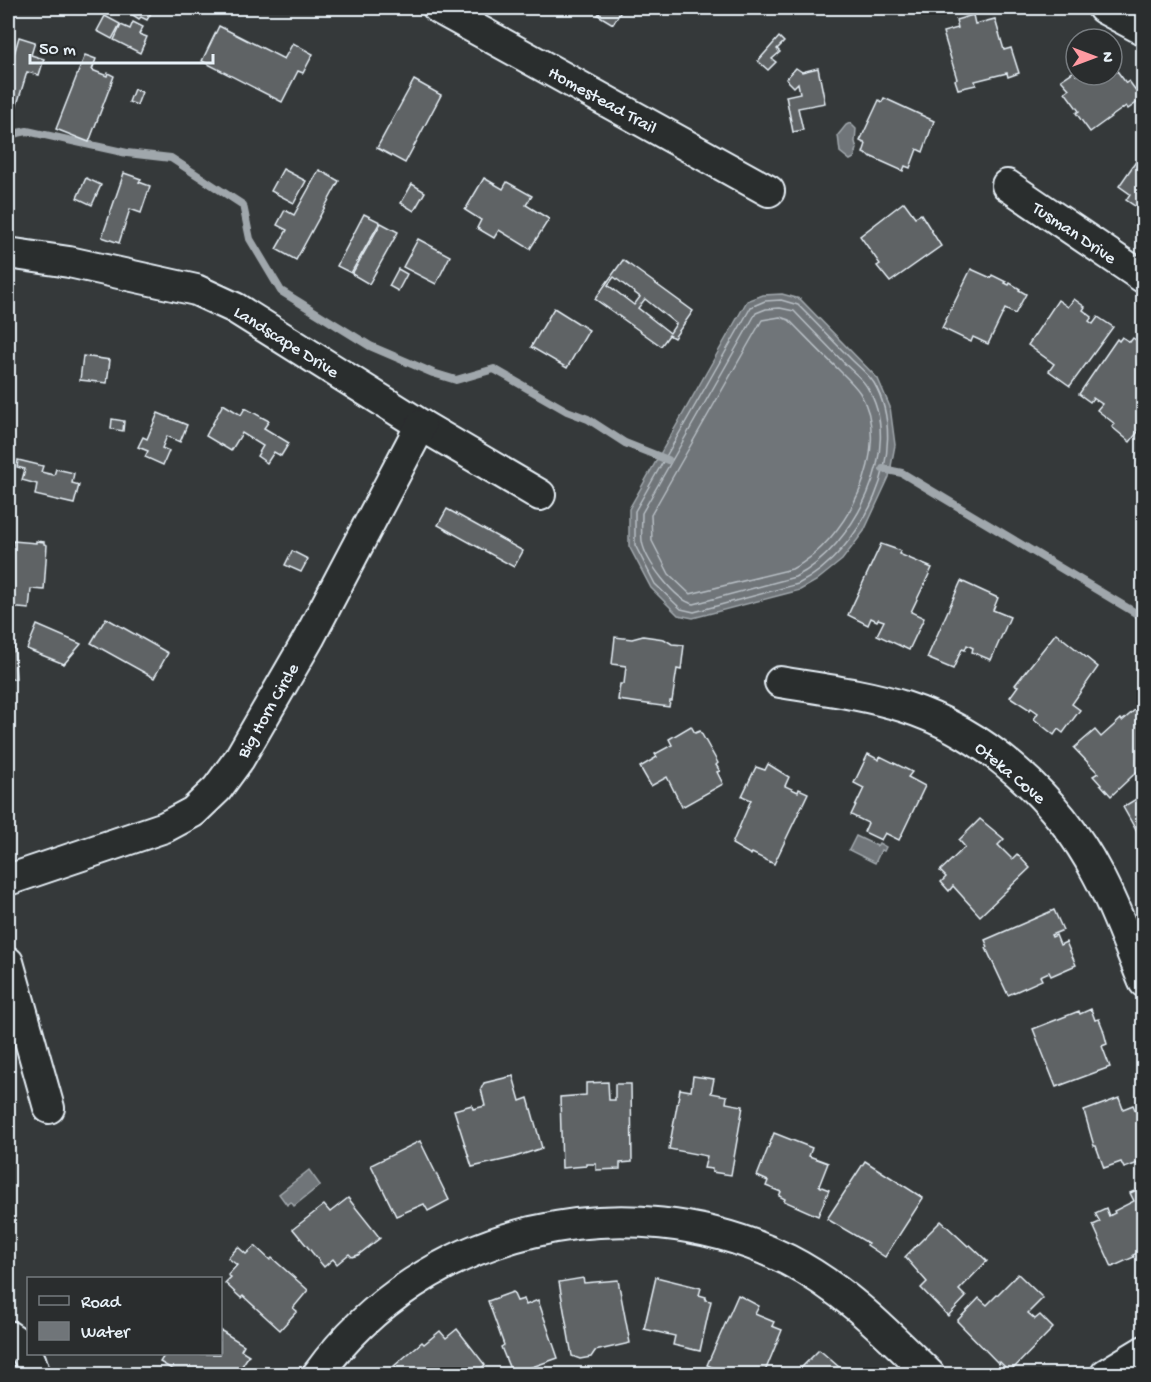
<svg xmlns="http://www.w3.org/2000/svg" width="1151" height="1382" font-family="'Gochi Hand',sans-serif">
<rect width="100%" height="100%" fill="#35393a"/>
<filter id="ink" filterUnits="userSpaceOnUse"><feTurbulence type="fractalNoise" baseFrequency=".0167" numOctaves="2"/><feDisplacementMap in="SourceGraphic" scale="12" xChannelSelector="R" yChannelSelector="G"/><feConvolveMatrix kernelMatrix="1 2 1 2 8 2 1 2 1" color-interpolation-filters="sRGB"/></filter>
<g filter="url(#ink)">
<g fill="#707579" stroke="#a0a7ac" stroke-width="1.5">
<polygon points="850,123 856,129 855,142 857,149 854,158 850,160 840,152 838,135 846,125"/>
<polygon points="782,294 800,299 878,379 890,407 895,445 889,477 864,531 842,560 816,581 800,590 693,618 678,615 651,588 629,546 629,509 747,301 763,295"/>
<polygon points="856,836 877,846 879,843 886,847 884,851 881,850 875,863 849,850"/>
<polygon points="309,1170 320,1185 294,1206 291,1202 287,1205 279,1194"/>
</g>
<g fill="none" stroke-linecap="round" stroke-linejoin="round">
<g stroke="#b8bfc5" stroke-width="1.5">
<path d="M781,300L798,305C816,323 834,342 852,360C859,367 869,375 874,383C913,450 862,552 798,584L694,612L681,609L655,584L635,545V511L751,307L765,301Z"/>
<path d="M780,308L794,311C811,329 828,346 845,364C852,371 862,378 867,387C906,448 853,548 795,577L694,604C675,601 645,560 642,541C641,532 642,522 642,513L756,313L766,309Z"/>
<path d="M780,317L789,320C805,336 821,353 838,369C845,376 854,384 860,393C894,449 846,542 792,569L690,594L669,574L652,541L651,515L762,320Z"/>
</g>
<g stroke="#a0a7ac" stroke-width="8">
<polyline points="8,135 27,131 127,153 171,158 243,205 250,239 281,291 370,346 433,373 456,380 494,369 567,411 588,419 625,443 668,460"/>
<polyline points="883,469 902,473 1144,618"/>
</g>
</g>
<g fill="#5f6365" stroke="#e8f1f8" stroke-width="1.5" fill-rule="evenodd">
<polygon points="122,8 154,8 147,20 141,17 139,19"/>
<polygon points="603,8 623,8 613,24 598,15"/>
<polygon points="973,15 975,24 995,19 1004,50 1011,48 1019,73 1008,77 1007,73 975,81 976,85 958,89 955,80 957,79 943,32 958,28 956,20"/>
<polygon points="105,16 120,24 112,39 97,31"/>
<polygon points="133,22 143,27 139,34 147,37 140,53 114,40 121,25 130,29"/>
<polygon points="219,26 284,59 293,43 313,54 303,73 298,71 282,102 202,61"/>
<polygon points="19,37 35,42 31,55 44,59 39,75 27,72 16,108 8,105 8,75"/>
<polygon points="779,37 784,42 777,49 780,52 772,59 776,62 768,70 758,61"/>
<polygon points="85,55 96,59 92,70 107,76 108,73 114,76 89,142 56,129"/>
<polygon points="1112,64 1126,83 1129,81 1142,99 1128,109 1126,106 1090,132 1076,113 1079,111 1065,92 1069,89 1061,80 1076,70 1076,75 1112,75"/>
<polygon points="796,68 802,72 818,68 825,103 798,108 803,130 793,132 786,96 800,93 798,83 794,87 786,79"/>
<polygon points="414,80 441,95 405,163 377,148"/>
<polygon points="134,89 142,92 137,105 129,102"/>
<polygon points="884,98 934,121 923,152 917,149 910,168 905,166 903,171 863,153 866,144 860,141 879,100 882,102"/>
<polygon points="1144,150 1144,212 1126,200 1130,194 1119,186"/>
<polygon points="283,169 306,181 294,203 271,191"/>
<polygon points="319,170 339,181 296,260 276,249 287,230 277,225 285,210 294,215"/>
<polygon points="124,173 141,179 139,182 150,186 141,213 130,209 119,243 102,237"/>
<polygon points="86,178 101,185 92,205 77,198"/>
<polygon points="484,178 503,189 507,182 532,196 526,205 549,219 530,249 499,230 494,238 477,228 481,220 465,210"/>
<polygon points="412,184 425,192 414,211 401,203"/>
<polygon points="904,202 915,217 921,214 941,246 890,282 877,266 880,264 860,236"/>
<polygon points="364,214 380,222 351,273 337,266"/>
<polygon points="381,223 398,232 369,284 352,274"/>
<polygon points="418,239 450,256 436,284 403,267"/>
<path d="M623,260L693,311L674,338L669,335L661,346L595,299ZM614,277L640,297L634,305L608,285ZM645,299L676,324L670,333L638,308Z"/>
<polygon points="398,269 407,274 398,291 389,286"/>
<polygon points="971,269 991,278 992,275 1006,282 1005,283 1009,285 1010,283 1020,289 1019,290 1026,294 1015,314 1005,309 988,344 973,337 971,342 942,328"/>
<polygon points="1074,299 1085,307 1083,310 1092,317 1089,321 1093,324 1098,317 1113,327 1070,386 1049,371 1054,364 1028,345 1058,300 1068,307"/>
<polygon points="554,308 589,330 567,368 531,347"/>
<polygon points="1122,337 1130,342 1133,338 1143,345 1141,348 1144,350 1144,419 1142,421 1144,424 1130,442 1112,427 1115,424 1097,410 1102,404 1093,398 1090,402 1079,394 1117,339 1119,341"/>
<polygon points="83,356 110,360 107,383 80,380"/>
<polygon points="223,404 241,415 245,408 269,421 264,428 289,443 281,456 274,452 267,463 257,456 263,446 242,433 231,451 206,436"/>
<polygon points="158,413 187,425 180,442 167,436 162,448 169,451 163,465 145,457 148,451 138,447 143,437 147,439"/>
<polygon points="112,419 124,421 123,431 111,429"/>
<polygon points="18,460 43,466 41,472 54,475 56,469 74,473 72,483 79,485 74,504 35,495 37,484 22,480 25,469 17,467"/>
<polygon points="447,509 523,551 514,567 438,525"/>
<polygon points="13,541 36,543 36,541 44,542 44,544 47,545 44,590 31,589 29,609 8,607"/>
<polygon points="881,544 901,551 899,554 932,568 911,612 924,618 909,650 877,635 884,621 878,619 877,621 871,618 868,625 848,615"/>
<polygon points="292,551 308,559 301,572 285,565"/>
<polygon points="961,581 998,598 993,610 1010,617 991,660 972,652 973,648 967,645 965,650 962,649 953,669 927,658"/>
<polygon points="106,618 168,653 154,678 91,643"/>
<polygon points="37,625 81,644 64,664 27,649"/>
<polygon points="1056,633 1098,667 1072,704 1080,710 1063,733 1058,729 1054,735 1034,719 1038,713 1031,708 1030,710 1010,697 1018,686 1015,685"/>
<polygon points="643,636 664,639 672,644 684,645 681,670 677,669 672,701 670,701 669,707 618,700 620,684 624,684 626,666 612,664 615,637 632,639"/>
<polygon points="8,645 14,645 16,679 8,679"/>
<polygon points="1136,709 1144,717 1144,765 1111,796 1093,776 1098,773 1074,748 1095,730 1101,737 1121,719 1122,721"/>
<polygon points="691,726 695,733 700,731 718,763 716,765 720,771 717,772 723,784 682,807 667,777 651,786 640,767 657,757 655,754 672,745 669,739"/>
<polygon points="868,754 879,760 880,756 912,772 908,777 925,786 899,840 885,833 881,840 864,832 868,823 851,815 864,788 854,783"/>
<polygon points="768,764 789,777 785,786 798,792 799,789 808,793 774,864 752,853 751,855 732,844 751,800 742,796 756,767 765,770"/>
<polygon points="1144,794 1144,837 1141,839 1123,807"/>
<polygon points="980,819 1004,839 998,845 1012,859 1017,854 1030,868 980,916 953,886 949,891 941,882 946,877 940,871 965,847 959,840"/>
<polygon points="1054,910 1063,930 1051,935 1052,937 1056,935 1060,945 1066,942 1076,965 1051,976 1049,972 1040,976 1042,980 1008,995 986,948 988,947 985,940"/>
<polygon points="1091,1009 1095,1020 1099,1019 1103,1029 1107,1044 1102,1046 1110,1067 1056,1087 1033,1029 1079,1011 1080,1014"/>
<polygon points="513,1076 520,1101 528,1098 542,1148 512,1158 472,1167 454,1110 472,1105 473,1109 485,1106 481,1089 484,1083"/>
<polygon points="693,1076 714,1079 711,1093 727,1096 726,1103 743,1106 731,1175 712,1172 712,1169 704,1168 707,1156 669,1149 680,1089 691,1091"/>
<polygon points="608,1082 609,1100 615,1100 615,1084 631,1084 632,1162 620,1163 620,1169 596,1170 596,1164 586,1164 586,1166 562,1168 560,1097 586,1095 586,1083"/>
<polygon points="1119,1098 1123,1109 1133,1105 1143,1127 1144,1161 1124,1168 1121,1162 1104,1168 1096,1146 1094,1146 1084,1111"/>
<polygon points="774,1133 812,1148 809,1156 828,1163 819,1186 829,1190 818,1216 784,1201 785,1199 779,1196 781,1192 766,1186 768,1181 757,1176"/>
<polygon points="420,1141 449,1200 428,1211 424,1204 396,1216 371,1165"/>
<polygon points="865,1161 923,1198 885,1257 867,1245 868,1243 827,1219"/>
<polygon points="1144,1187 1144,1250 1133,1255 1134,1257 1112,1267 1093,1225 1100,1222 1095,1213 1106,1208 1109,1216 1115,1213 1114,1211 1134,1201 1130,1193"/>
<polygon points="348,1198 380,1238 358,1255 352,1257 349,1254 337,1264 333,1259 324,1267 293,1229 324,1205 330,1212"/>
<polygon points="941,1221 968,1246 970,1245 987,1261 959,1290 966,1297 948,1316 921,1288 927,1282 905,1257"/>
<polygon points="255,1246 270,1260 272,1258 308,1290 293,1308 297,1311 280,1330 243,1296 241,1298 225,1283 231,1277 228,1275 237,1265 228,1258 238,1247 246,1254"/>
<polygon points="1018,1274 1043,1298 1028,1313 1035,1319 1040,1315 1053,1328 1010,1372 1000,1362 999,1364 957,1321 979,1298 987,1305"/>
<polygon points="656,1277 701,1288 699,1295 706,1297 705,1300 711,1301 700,1351 673,1345 675,1336 644,1329"/>
<polygon points="583,1278 584,1283 618,1280 630,1343 595,1351 591,1357 580,1359 572,1356 559,1282"/>
<polygon points="513,1292 517,1301 524,1299 526,1305 538,1300 558,1358 512,1374 501,1347 504,1345 488,1301"/>
<polygon points="738,1295 759,1306 755,1314 774,1322 772,1326 782,1330 764,1374 744,1374 730,1368 728,1374 707,1365"/>
<polygon points="457,1329 485,1365 473,1374 401,1374 394,1366 422,1342 424,1344 440,1331 446,1338"/>
<polygon points="220,1330 244,1345 241,1350 249,1355 237,1374 180,1374 160,1362 165,1354 220,1354"/>
<polygon points="819,1350 823,1353 847,1374 795,1374"/>
</g>
<g fill="none" stroke-linecap="round" stroke-linejoin="round">
<g stroke="#e8f1f8" stroke-width="34">
<g id="minor">
<polyline points="438,8 769,191"/>
<polyline points="1103,8 1144,30"/>
<polyline points="1007,185 1144,278"/>
<polyline points="8,253 69,262 196,290 235,308 421,425 540,495"/>
<path d="M780,682C822,689 864,694 905,707C986,733 1058,798 1097,873C1116,908 1129,946 1144,982"/>
<polyline points="8,880 165,827 193,812 217,789 239,759 309,638 421,425"/>
<polyline points="8,962 49,1108"/>
<path d="M8,1336C24,1346 31,1356 34,1374"/>
<path d="M318,1374C423,1227 627,1180 788,1260C843,1288 886,1332 929,1374"/>
<polyline points="1106,1374 1144,1351"/>
</g>
</g>
<use href="#minor" stroke="#2a2d2e" stroke-width="30"/>
</g>
</g>
<g text-anchor="middle" stroke-width="4.5" stroke-linejoin="round" paint-order="stroke">
<g font-size="18" fill="#e8f1f8" stroke="#2a2d2e">
<text transform="translate(603 99) rotate(29)" y="6">Homestead Trail</text>
<text transform="translate(1075 232) rotate(34)" y="6">Tusman Drive</text>
<text transform="translate(287 341) rotate(32)" y="6">Landscape Drive</text>
<text transform="translate(267 710) rotate(-60)" y="6">Big Horn Circle</text>
<text transform="translate(1011 772) rotate(40)" y="6">Oteka Cove</text>
</g>
</g>
<rect width="1151" height="1382" fill="none" stroke="#2a2d2e" stroke-width="30"/>
<rect x="15" y="15" width="1121" height="1352" fill="none" stroke="#e8f1f8" stroke-width="2" filter="url(#ink)"/>
<rect x="27" y="1277" width="195" height="78" fill="#2a2d2e" stroke="#767b7f" stroke-width="1.5"/>
<rect x="39" y="1296" width="30" height="9" fill="#2a2d2e" stroke="#767b7f" stroke-width="1.5"/>
<text x="81" y="1307" font-size="18" fill="#e8f1f8">Road</text>
<rect x="39" y="1322" width="30" height="18" fill="#707579" stroke="#767b7f" stroke-width="1.5"/>
<text x="81" y="1337" font-size="18" fill="#e8f1f8">Water</text>
<g transform="translate(1094 57) rotate(90)"><circle r="28" fill="#2a2d2e" stroke="#767b7f" stroke-width="1.5"/>
<path d="M0-4.5L10 22L0 15L-10 22Z" fill="#ff9aa2"/>
<text y="-9" font-size="16" font-weight="bold" text-anchor="middle" fill="#e8f1f8">N</text>
</g>
<path d="M30 54v9h183v-9" fill="none" stroke="#e8f1f8" stroke-width="3"/>
<text x="39" y="54" font-size="18" fill="#e8f1f8" stroke="#2a2d2e" stroke-width="4.5" paint-order="stroke">50 m</text>
</svg>
